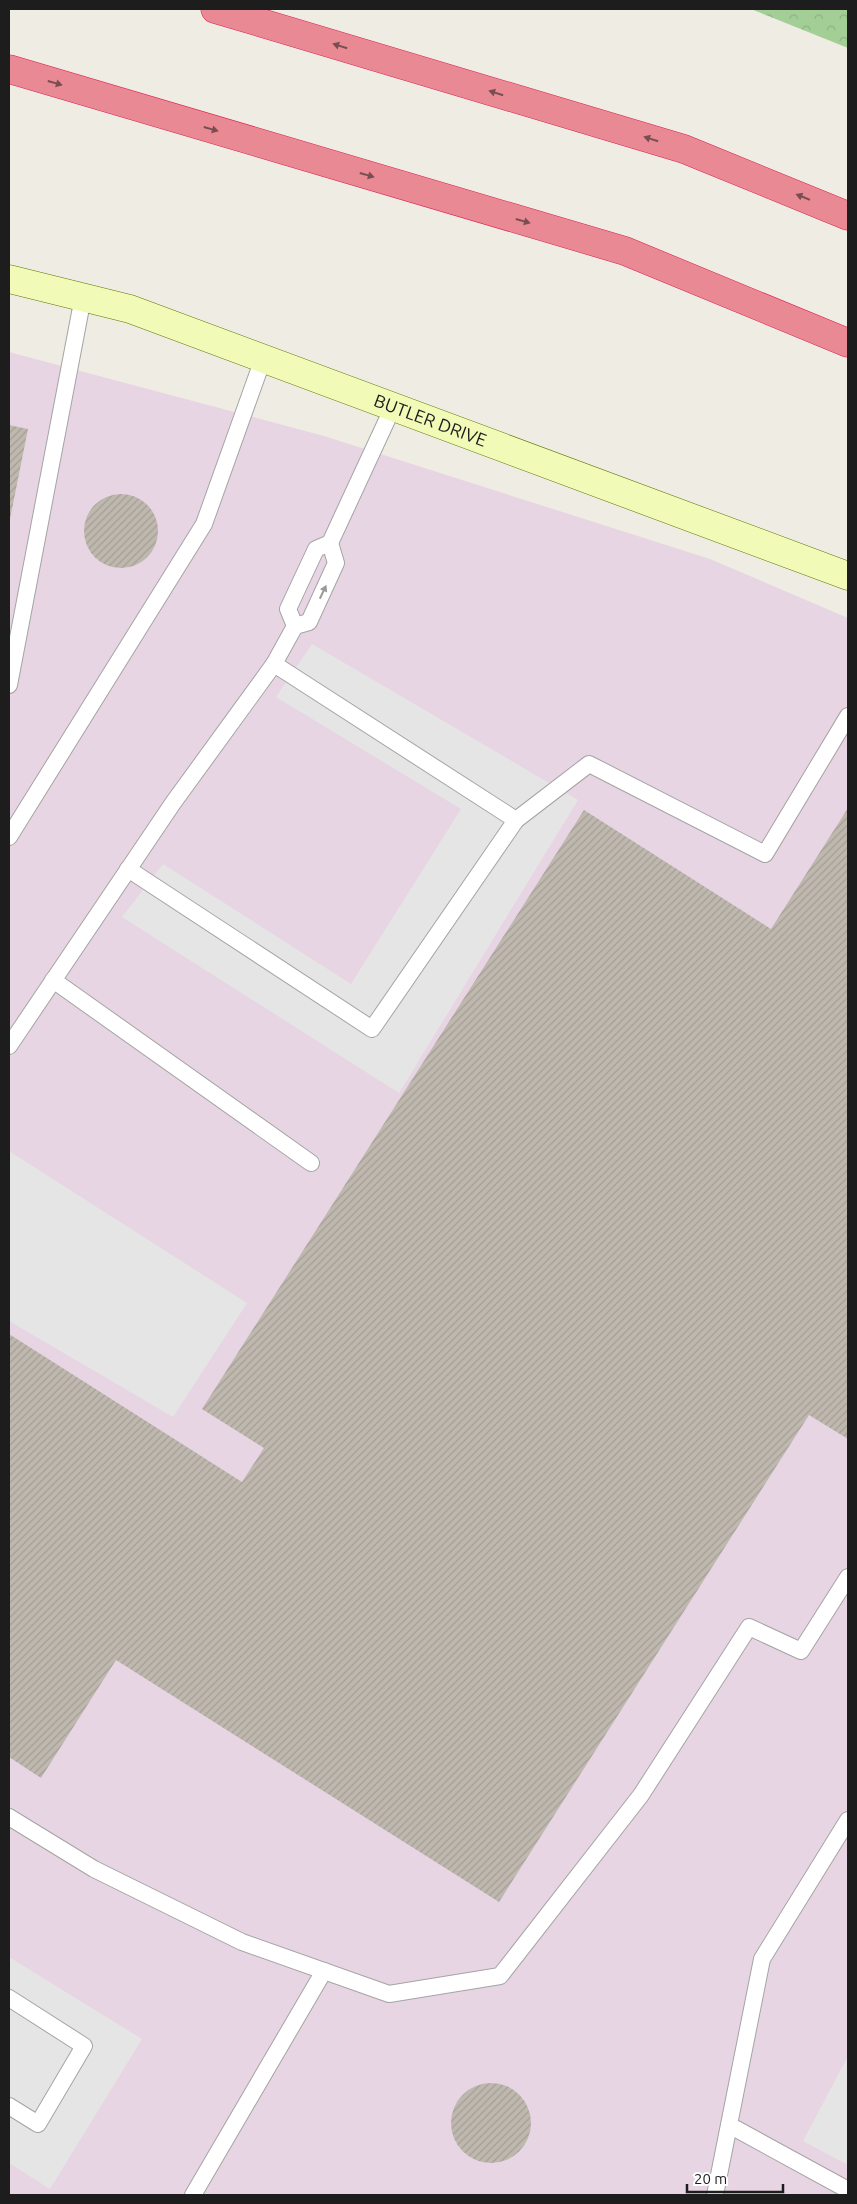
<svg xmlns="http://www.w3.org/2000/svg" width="857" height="2204" font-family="Ubuntu,sans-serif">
<defs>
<pattern id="forest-crowns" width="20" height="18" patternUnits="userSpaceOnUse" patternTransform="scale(1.25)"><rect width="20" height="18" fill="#a3cf97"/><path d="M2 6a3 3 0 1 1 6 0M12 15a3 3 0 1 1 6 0" fill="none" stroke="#8cb182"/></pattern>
<pattern id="building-hatch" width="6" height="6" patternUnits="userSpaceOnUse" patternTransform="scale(1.25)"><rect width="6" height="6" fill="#bfb8af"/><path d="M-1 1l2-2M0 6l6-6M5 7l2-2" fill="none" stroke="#a49e96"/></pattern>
</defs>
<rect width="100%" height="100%" fill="#efece3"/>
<polygon fill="#e8d5e3" points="9,352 324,436 710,559 848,618 848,2195 9,2195"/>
<polygon fill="url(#forest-crowns)" points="751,9 848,9 848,48"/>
<g fill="#e5e5e5">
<polygon points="312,644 578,800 399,1093 122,917 163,864 351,984 461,809 276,697"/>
<polygon points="9,1151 247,1303 173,1417 9,1321"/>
<polygon points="9,1957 142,2039 50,2189 9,2163"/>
<polygon points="848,2056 848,2165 803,2141"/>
</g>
<g fill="url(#building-hatch)">
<polygon points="9,425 28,429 10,519 9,519"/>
<circle cx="121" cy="531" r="37"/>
<polygon points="848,808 848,1439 809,1415 499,1902 116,1660 41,1778 9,1757 9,1334 242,1482 264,1448 202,1409 584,810 771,929"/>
<circle cx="491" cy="2123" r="40"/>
</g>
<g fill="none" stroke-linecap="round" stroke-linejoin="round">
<g stroke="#a4a4a4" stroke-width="18">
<g id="lane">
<polyline points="295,626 288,609 316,549 330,543 393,407"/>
<polyline points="274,664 516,820 589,764 765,854 848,716"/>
<polyline points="9,685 83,297"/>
<polyline points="9,837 204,524 263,359"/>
<polyline points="128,869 372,1029 516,820"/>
<polyline points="53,980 311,1163"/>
<polyline points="9,1046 173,803 274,664 295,626 309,622 336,563 330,543"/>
<polyline points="9,1817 94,1869 242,1942 389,1994 500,1976 641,1795 749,1627 801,1651 848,1577"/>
<polyline points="9,1998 84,2046 38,2124 9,2106"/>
<polyline points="729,2125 848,2190"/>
<polyline points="193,2195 324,1971"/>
<polyline points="715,2195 762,1959 848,1820"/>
</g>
</g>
<g stroke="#607603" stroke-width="29">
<g id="secondary">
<path id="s1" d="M9,279L130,309L848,576"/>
</g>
</g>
<g stroke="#dc2152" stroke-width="29">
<g id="highway">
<polyline points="215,9 684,149 848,216"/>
<polyline points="9,69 625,251 848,343"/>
</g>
</g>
<use href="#lane" stroke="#fff" stroke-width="16"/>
<use href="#secondary" stroke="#f1fab6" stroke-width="28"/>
<use href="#highway" stroke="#e88993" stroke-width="28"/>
</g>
<defs><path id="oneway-solid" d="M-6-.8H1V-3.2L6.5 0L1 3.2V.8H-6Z" transform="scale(1.25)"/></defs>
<g fill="#784e52">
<use href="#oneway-solid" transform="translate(340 46) rotate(-163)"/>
<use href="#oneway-solid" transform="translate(55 83) rotate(16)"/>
<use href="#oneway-solid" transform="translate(496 93) rotate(-163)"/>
<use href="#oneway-solid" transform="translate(211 129) rotate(16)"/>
<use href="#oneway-solid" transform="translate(651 139) rotate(-163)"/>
<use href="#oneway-solid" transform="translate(367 175) rotate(16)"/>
<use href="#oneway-solid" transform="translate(803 197) rotate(-158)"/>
<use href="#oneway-solid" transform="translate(523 221) rotate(16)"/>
</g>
<use fill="#999" href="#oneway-solid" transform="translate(323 592) rotate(-65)"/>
<g text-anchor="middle" stroke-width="5" stroke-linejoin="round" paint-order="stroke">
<g font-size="18" fill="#1d1d1d" stroke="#fff">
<text dy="6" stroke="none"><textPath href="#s1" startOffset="445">BUTLER DRIVE</textPath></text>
</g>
</g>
<rect width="857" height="2204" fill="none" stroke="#1d1d1d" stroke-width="20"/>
<path d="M687 2184v8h96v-8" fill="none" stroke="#1d1d1d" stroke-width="2.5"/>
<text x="694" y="2184" font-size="15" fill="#1d1d1d" stroke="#ffffff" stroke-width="4" paint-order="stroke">20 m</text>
</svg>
